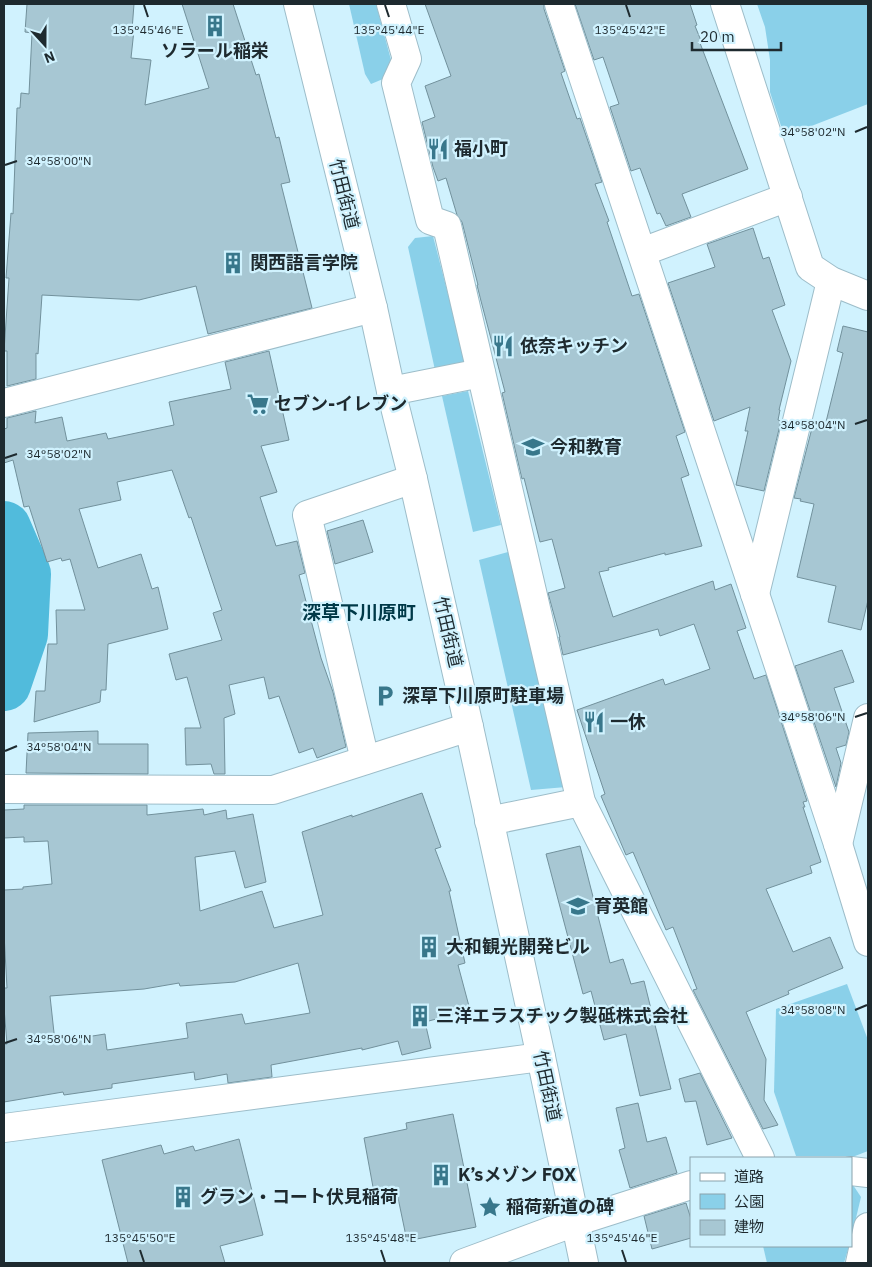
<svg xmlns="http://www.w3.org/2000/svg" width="872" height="1267" font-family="'IBM Plex Sans','Noto Sans JP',sans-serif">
<rect width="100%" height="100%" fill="#d0f2fe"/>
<g fill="#8ad0e9">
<polygon points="349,4 376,4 391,60 383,79 371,84 365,74"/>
<polygon points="757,4 868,4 868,104 796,132 782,129 770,92 770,60 765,27"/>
<polygon points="433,236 466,364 435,370 408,247 415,238"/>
<polygon points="468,391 501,525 473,532 442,396"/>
<polygon points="508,552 566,787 531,790 479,560"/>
<polygon points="847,984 868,1040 868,1151 855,1156 796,1156 774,1092 776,1009"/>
<polygon points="851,1182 861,1197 851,1239"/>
<polygon points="763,1246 849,1246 844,1263 767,1263"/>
</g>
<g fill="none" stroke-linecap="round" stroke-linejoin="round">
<polyline stroke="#51bbdc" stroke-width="54" points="4,528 24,574 21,634 4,684"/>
</g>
<g fill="#a7c7d3" stroke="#72919c" fill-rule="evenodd">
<polygon points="27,4 134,4 132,30 134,30 131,58 151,60 145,105 209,88 182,4 233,4 256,75 259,74 276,138 279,137 290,182 281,184 312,308 208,334 196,286 139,300 42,295 38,354 36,353 36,379 7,386 7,351 4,351 9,278 6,278 11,213 13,214 17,108 20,108 21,93 29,94 32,33 25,32"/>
<polygon points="425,4 544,4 544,9 565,71 561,73 577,119 580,118 602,182 595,184 609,221 607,222 632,296 639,294 685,432 676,436 689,475 681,478 702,546 665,555 665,553 608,568 609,570 599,572 613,617 713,581 715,590 731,584 746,628 737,631 754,679 766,675 807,801 803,802 805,807 803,807 821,862 810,866 812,873 766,889 793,952 830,937 843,968 788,991 789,994 746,1012 766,1059 764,1100 778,1125 763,1129 693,990 697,989 673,927 666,930 633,852 626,855 601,796 605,794 577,710 663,679 665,685 710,669 694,624 660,636 658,629 563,655 559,637 560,637 548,593 565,588 552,539 540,542 524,478 522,479 502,393 505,392 481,301 477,285 478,285 462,222 457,215 446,178 438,181 433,167 422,122 435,117 425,86 451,76"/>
<polygon points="575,4 690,4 697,25 695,26 702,43 700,43 748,169 682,194 691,217 666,226 660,213 657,214 640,168 631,171 610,107 619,104 603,57 594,60"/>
<polygon points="753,228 763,259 769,257 785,305 772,310 791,361 779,410 780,410 778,420 781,421 764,491 736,485 748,431 745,431 750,407 714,421 668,283 715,267 707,244"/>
<polygon points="843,326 868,332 868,600 861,630 828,622 836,586 797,577 814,504 800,501 801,499 794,498 812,428 824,430 843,353 837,351"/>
<polygon points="269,351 289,440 261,446 277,492 260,497 276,546 297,541 305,573 299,575 321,658 333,692 346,747 317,758 313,748 299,753 279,696 269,699 264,677 229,685 235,714 224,718 225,774 214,774 211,764 186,765 185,728 201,728 187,677 176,680 169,654 222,640 213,613 222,610 191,517 189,518 172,470 117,482 121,500 79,509 98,568 141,554 152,589 158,587 168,629 108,644 106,690 101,690 100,702 34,722 36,691 45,691 48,644 57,644 56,610 85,610 70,559 62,561 61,558 47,562 29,506 24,507 13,460 4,463 4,429 7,428 7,418 36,411 35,423 62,417 67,441 106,433 108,439 174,425 169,402 231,389 225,362"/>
<polygon points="363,520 373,552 335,564 327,531"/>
<polygon points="842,650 854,682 834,688 849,732 846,745 836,748 841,763 836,787 795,666"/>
<polygon points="98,731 98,744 148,744 148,774 26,773 28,733"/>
<path d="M422,793L441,847L435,849L451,891H449L465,963L458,965L470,1010L425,1022L431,1048L402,1055L398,1041L362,1050V1048L271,1065L272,1077L228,1083L227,1074L195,1080L194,1072L112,1084V1088L64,1095L63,1092L4,1102V1044H7L4,1008V988H7L4,934V890L23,889V887L52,884L48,841L24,842V837L4,838V810L24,809V805H147V815L203,809L204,815L226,810L227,819L253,814L266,882L245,888L235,851L195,857L200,911L262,891L274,928L323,915L302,832L352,815V817ZM298,963L310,1013L245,1024L242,1014L186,1023L188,1038L107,1050L105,1034L55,1042L50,996L144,989L179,983L180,986L235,982Z"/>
<polygon points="580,846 610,963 623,959 631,984 644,981 671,1089 640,1096 626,1034 604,1040 591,991 583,994 546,854"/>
<polygon points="700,1073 732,1138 707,1145 696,1101 685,1102 679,1079"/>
<polygon points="638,1103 647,1142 666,1137 677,1173 630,1188 619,1150 625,1148 616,1108"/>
<polygon points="453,1114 476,1227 407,1241 397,1193 375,1198 364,1138 407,1129 406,1123"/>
<polygon points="239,1139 263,1235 220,1246 225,1263 128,1263 102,1160 161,1145 164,1154 193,1146 195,1151"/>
<polygon points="686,1203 691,1219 691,1238 652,1249 644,1216"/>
</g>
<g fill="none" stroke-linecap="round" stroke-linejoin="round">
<g stroke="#9dbdc9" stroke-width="30">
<g id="minor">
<polyline points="391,4 407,59 396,83 430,220 447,226 581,802 760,1158"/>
<polyline points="559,4 838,844 868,942"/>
<polyline points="725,4 810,267 831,281 868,296"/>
<polyline points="642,252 788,197"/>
<polyline points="391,391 481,373"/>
<polyline points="4,403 373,308"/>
<polyline points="755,594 831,281"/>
<polyline points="365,760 307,515 413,479"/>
<polyline points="4,789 273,790 469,727"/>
<polyline points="489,821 581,802"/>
<polyline points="838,844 868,718"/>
<polyline points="4,1128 541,1057"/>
<polyline points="851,1171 868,1173"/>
<polyline points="464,1263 575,1222 691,1185"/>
<polyline points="860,1263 868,1227"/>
</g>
</g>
<g stroke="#9dbdc9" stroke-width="30">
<polyline id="highway" points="298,4 373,308 391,391 413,479 469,727 541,1057 584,1263"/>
</g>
<use href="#minor" stroke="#fff" stroke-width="28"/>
<use href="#highway" stroke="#fff" stroke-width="28"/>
</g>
<path fill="none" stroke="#1e2a2f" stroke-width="2" d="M144,5L148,17M385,5L389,17M626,5L630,17M855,132L867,127M5,165L17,161M855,424L867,420M5,458L17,454M855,717L867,713M5,751L17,746M855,1010L867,1005M5,1043L17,1039M140,1250L144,1262M381,1250L385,1262M622,1250L626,1262"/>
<defs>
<g id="building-bare" transform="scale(1.725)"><path d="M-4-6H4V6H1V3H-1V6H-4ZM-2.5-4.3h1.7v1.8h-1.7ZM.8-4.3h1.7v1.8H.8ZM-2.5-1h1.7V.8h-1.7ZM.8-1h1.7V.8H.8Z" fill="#38778b" stroke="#d0f2fe" stroke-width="2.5" paint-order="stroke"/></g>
<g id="restaurant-bare" transform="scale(1.725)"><path d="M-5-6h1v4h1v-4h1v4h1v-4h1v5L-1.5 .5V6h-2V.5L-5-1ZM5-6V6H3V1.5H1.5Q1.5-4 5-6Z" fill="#38778b" stroke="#d0f2fe" stroke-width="2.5" paint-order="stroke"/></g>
<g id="supermarket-bare" transform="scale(1.725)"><path d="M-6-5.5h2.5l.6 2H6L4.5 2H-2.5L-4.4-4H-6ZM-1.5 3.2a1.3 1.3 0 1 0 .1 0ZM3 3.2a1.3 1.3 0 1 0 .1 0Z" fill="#38778b" stroke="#d0f2fe" stroke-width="2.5" paint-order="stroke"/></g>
<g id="school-bare" transform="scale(1.725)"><path d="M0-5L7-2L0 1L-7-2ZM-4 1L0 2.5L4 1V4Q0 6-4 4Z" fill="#38778b" stroke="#d0f2fe" stroke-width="2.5" paint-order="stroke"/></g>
<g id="parking-bare" transform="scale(1.725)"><path d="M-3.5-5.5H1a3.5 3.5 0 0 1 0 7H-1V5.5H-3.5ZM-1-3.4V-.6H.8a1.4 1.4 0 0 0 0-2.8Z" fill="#38778b" stroke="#d0f2fe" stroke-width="2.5" paint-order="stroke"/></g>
<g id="sight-bare" transform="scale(1.725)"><path d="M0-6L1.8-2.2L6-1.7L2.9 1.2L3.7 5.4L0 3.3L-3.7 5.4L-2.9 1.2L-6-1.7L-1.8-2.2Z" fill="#38778b" stroke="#d0f2fe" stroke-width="2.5" paint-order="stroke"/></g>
</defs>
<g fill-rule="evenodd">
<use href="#building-bare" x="215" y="26"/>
<use href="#restaurant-bare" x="438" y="149"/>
<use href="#building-bare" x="233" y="263"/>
<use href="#restaurant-bare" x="503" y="346"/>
<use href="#supermarket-bare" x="258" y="404"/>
<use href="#school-bare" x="533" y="447"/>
<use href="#parking-bare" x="385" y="696"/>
<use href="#restaurant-bare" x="594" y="722"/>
<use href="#school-bare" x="578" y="906"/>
<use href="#building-bare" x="429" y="947"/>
<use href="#building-bare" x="420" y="1016"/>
<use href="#building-bare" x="441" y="1175"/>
<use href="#building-bare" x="183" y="1197"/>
<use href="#sight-bare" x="490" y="1207"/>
</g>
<g text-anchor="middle" stroke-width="4.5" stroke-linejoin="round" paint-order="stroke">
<g font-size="18" font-weight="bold" fill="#1e2a2f" stroke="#d0f2fe" text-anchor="start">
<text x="215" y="57" text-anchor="middle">ソラール稲栄</text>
<text x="454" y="155">福小町</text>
<text x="250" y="269">関西語言学院</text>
<text x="520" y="352">依奈キッチン</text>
<text x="274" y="410">セブン-イレブン</text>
<text x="550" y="453">今和教育</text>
<text x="402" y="702">深草下川原町駐車場</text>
<text x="610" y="728">一休</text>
<text x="594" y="912">育英館</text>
<text x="446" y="953">大和観光開発ビル</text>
<text x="436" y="1022">三洋エラスチック製砥株式会社</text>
<text x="458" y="1181">K’sメゾン FOX</text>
<text x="200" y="1203">グラン・コート伏見稲荷</text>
<text x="506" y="1213">稲荷新道の碑</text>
</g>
<g font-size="18" fill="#1e2a2f" stroke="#d0f2fe">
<text transform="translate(344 194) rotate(76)" y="6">竹田街道</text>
<text transform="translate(448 632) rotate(77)" y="6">竹田街道</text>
<text transform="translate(547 1086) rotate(78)" y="6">竹田街道</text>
</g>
<g font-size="19" font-weight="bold" fill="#003948" stroke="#d0f2fe">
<text x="359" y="619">深草下川原町</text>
</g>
</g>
<g font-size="12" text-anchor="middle" fill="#1e2a2f" stroke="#d0f2fe" stroke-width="4.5" stroke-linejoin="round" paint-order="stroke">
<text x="148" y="34">135°45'46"E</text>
<text x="389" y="34">135°45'44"E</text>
<text x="630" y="34">135°45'42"E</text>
<text x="813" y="136">34°58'02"N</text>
<text x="59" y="165">34°58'00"N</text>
<text x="813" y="429">34°58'04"N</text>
<text x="59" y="458">34°58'02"N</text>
<text x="813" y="721">34°58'06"N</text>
<text x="59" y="751">34°58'04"N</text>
<text x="813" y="1014">34°58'08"N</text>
<text x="59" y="1043">34°58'06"N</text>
<text x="140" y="1242">135°45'50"E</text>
<text x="381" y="1242">135°45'48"E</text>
<text x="622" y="1242">135°45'46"E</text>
</g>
<rect width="872" height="1267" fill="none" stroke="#1e2a2f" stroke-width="10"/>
<rect x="690" y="1157" width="162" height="90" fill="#d0f2fe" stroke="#89a2ab"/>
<rect x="700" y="1173" width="25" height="8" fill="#ffffff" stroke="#89a2ab"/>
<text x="734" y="1182" font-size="15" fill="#1e2a2f">道路</text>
<rect x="700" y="1194" width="25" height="15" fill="#8ad0e9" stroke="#89a2ab"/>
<text x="734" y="1207" font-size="15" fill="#1e2a2f">公園</text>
<rect x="700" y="1220" width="25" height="15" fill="#a7c7d3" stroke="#89a2ab"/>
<text x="734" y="1232" font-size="15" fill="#1e2a2f">建物</text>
<g transform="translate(45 45) rotate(159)" stroke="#d0f2fe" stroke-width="4" paint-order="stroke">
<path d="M0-4L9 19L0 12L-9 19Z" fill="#1e2a2f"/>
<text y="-8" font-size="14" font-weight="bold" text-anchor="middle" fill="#1e2a2f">N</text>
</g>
<path d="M692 42v8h89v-8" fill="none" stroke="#1e2a2f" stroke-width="2.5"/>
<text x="700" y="42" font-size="15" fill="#1e2a2f" stroke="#d0f2fe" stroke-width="4" paint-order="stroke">20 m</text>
</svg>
